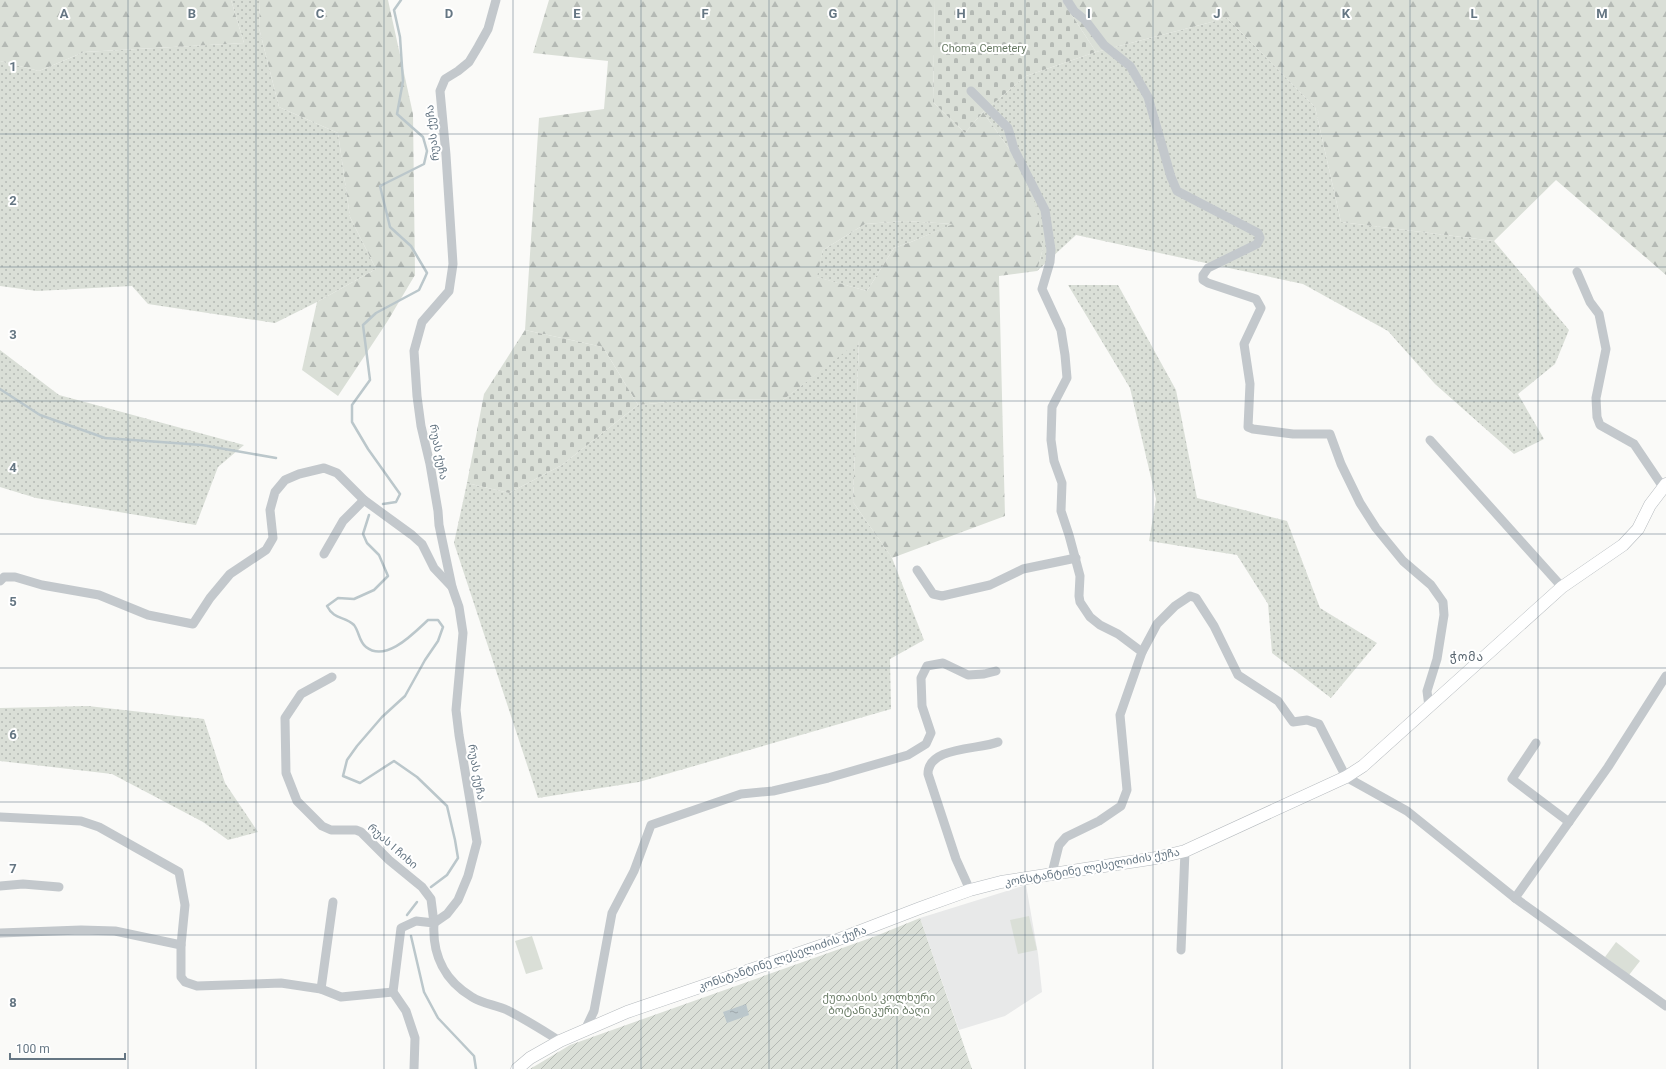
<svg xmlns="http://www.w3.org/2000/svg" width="1666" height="1069" font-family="Roboto,'Noto Sans Georgian',sans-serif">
<defs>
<pattern id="grass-dots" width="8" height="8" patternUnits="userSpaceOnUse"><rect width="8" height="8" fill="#dadfd7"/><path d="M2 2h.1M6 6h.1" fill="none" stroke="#b4b9b4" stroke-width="1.8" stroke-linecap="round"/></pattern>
<pattern id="forest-firs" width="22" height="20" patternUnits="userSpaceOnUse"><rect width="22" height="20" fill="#dadfd7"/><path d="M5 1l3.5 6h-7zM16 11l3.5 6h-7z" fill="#b4b9b4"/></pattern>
<pattern id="cemetery-stones" width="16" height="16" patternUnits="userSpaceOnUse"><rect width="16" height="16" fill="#dadfd7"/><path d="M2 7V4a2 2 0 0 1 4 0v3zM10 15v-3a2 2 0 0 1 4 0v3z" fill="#b4b9b4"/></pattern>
<pattern id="garden-furrows" width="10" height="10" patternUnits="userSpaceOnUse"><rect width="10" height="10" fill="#dadfd7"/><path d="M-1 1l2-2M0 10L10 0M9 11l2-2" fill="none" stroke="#b4b9b4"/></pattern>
<pattern id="water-ripples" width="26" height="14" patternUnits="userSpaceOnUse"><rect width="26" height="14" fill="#bbc7cb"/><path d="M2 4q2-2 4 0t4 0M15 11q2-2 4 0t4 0" fill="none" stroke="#9ca6aa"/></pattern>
</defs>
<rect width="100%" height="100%" fill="#fafaf8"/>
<polygon fill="#e8e9e9" points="1026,885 1038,954 1042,992 1005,1016 959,1030 920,918"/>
<g fill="url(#grass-dots)">
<polygon points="231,0 260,0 259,28 279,107 338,133 350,217 376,269 317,302 275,323 148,304 132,286 37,291 0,286 0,61 39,71 84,52 244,43"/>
<polygon points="1227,18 1315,107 1341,222 1494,241 1569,330 1555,364 1518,394 1544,439 1514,454 1435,384 1388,331 1303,284 1076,235 1037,271 1043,248 1010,150 983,112 1026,76 1096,52"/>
<polygon points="905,221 954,224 911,242 894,248 867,291 816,277 823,250 865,224"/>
<polygon points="1068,285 1118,285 1176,390 1197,498 1287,521 1320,608 1377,643 1331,698 1272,653 1268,604 1237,555 1149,541 1156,499 1130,388"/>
<polygon points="859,340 853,502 892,558 924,640 890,659 891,709 639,782 538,798 454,543 467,483 509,493 562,465 638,405 699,399 783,400"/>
<polygon points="0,350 59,395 244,445 218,467 196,525 36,498 0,487"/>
<polygon points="88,706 204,719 225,783 258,832 228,840 203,822 112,774 0,761 0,708"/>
</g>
<g fill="url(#forest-firs)" fill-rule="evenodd">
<polygon points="0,0 231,0 244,43 84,52 39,71 0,61"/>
<polygon points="260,0 388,0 413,114 415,275 387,322 338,396 302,370 317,302 376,269 350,217 338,133 279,107 259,28"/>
<path d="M549,0H935L933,102L965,133L983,112L1010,150L1036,205L1043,248L1037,271L999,276L1005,516L892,558L853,502L859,341L783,400L699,399L638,405L603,347L525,330L539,118L604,109L608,61L533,53ZM905,221L953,224L911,242L894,248L867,291L817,277L823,250L865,224Z"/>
<polygon points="1062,0 1666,0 1666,275 1556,180 1494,241 1341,222 1315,107 1227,18 1096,52"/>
</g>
<g fill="url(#cemetery-stones)">
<polygon points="935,0 1062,0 1096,52 1026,76 983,112 965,133 933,102"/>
<polygon points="525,330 603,347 638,405 562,465 509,493 467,483 484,394"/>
</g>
<g fill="#dadfd7">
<polygon points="1029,916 1037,950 1018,954 1010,920"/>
<polygon points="532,936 543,969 526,974 515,941"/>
<polygon points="1616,942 1640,961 1629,975 1605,957"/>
</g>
<polygon fill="url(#garden-furrows)" points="920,918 972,1069 530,1069 570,1045 876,936"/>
<polygon fill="url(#water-ripples)" points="746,1004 749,1015 727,1023 723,1012"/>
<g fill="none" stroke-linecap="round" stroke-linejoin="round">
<g stroke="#bbc7cb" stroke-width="2.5">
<polyline points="0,389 40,415 105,438 202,445 276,458"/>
<polyline points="383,504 396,502 400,494 368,449 352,422 352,405 370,380 363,325 376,313 419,290 427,273 411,246 390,227 380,186 424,164 427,151 423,137 397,114 403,81 400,37 394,10 401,0"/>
<path d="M369,515L363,534L367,543L379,555L388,576L374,590L354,599L338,598L327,606C334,620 345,616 354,625C359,631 359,642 366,647C386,663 414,633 428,620H438L443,627L438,641L425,660L405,696L382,717L357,746L347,760L343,776L360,783L394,761L417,777L447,806L455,840L458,858L447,875L431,887"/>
<polyline points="407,915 417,902"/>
<polyline points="411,936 424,992 438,1018 474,1056 476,1069"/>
</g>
<g stroke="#b5babe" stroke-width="13">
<polyline id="major" points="517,1069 530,1058 560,1041 627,1012 829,943 920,908 970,890 1001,882 1156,858 1185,851 1346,777 1363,766 1562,587 1623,545 1638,529 1650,505 1666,484"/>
</g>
<g stroke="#c3c8cc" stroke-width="9">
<polyline points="1067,0 1074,11 1085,20 1104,45 1130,66 1148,97 1171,177 1177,191 1258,233 1260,238 1257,244 1208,268 1203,275 1203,280 1208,283 1256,299 1261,308 1244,344 1250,384 1248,427 1253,429 1293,434 1330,434 1341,464 1360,503 1376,528 1403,561 1431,585 1443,602 1444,615 1437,659 1427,691 1429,707"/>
<polyline points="971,91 1008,128 1014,149 1045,210 1051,250 1050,262 1042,289 1061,330 1065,355 1067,378 1052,407 1051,440 1054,461 1062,483 1061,511 1069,535 1080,576 1079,596 1080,602 1090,617 1100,625 1118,634 1142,652 1120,715 1127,790 1121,806 1099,821 1066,837 1059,845 1052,873"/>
<polyline points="1577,272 1590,302 1599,314 1606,349 1596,398 1597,417 1600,425 1634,444 1663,487"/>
<polyline points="1430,440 1562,587"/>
<polyline points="324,554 343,521 364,500"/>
<polyline points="917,570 933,594 942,596 990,585 1023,569 1076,558"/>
<polyline points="0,581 4,577 15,577 42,585 99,595 148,615 193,624 210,598 230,574 266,550 273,538 270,510 275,492 285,480 299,474 324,468 337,473 364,500 412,535 422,544 434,568 452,587"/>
<polyline points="1142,652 1157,624 1175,606 1190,596 1196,598 1214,626 1238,675 1278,701 1293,722 1307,720 1319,724 1346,777 1407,811 1515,898 1666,1006"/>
<polyline points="332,677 301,694 285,718 286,773 297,801 322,826 331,830 356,830 361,832 389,860 422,887 431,899 434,923 447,914 458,900 468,876 477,842 459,735 456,710 463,633 459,607 452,587 439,525 438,511 430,464 421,426 417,396 414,351 422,322 449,291 453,264 446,155 440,91 445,79 458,71 469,62 478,47 488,29 496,0"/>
<polyline points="1536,743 1512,779 1569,822"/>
<polyline points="0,817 81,821 99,827 179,872 185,905 181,945 181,977 185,982 197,986 281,983 321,989 341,997 393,992"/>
<polyline points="0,886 23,884 59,887"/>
<path d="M970,890L956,859L928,774C928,746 979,750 998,742"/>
<polyline points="1515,898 1608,767 1666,676"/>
<polyline points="0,933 81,930 115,931 181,945"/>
<polyline points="1181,950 1185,851"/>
<polyline points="321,989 333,902"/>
<polyline points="585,1030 594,1011 612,913 634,871 651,825 741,794 773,791 828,778 908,755 926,744 931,733 922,706 921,678 927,666 943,663 968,675 984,674 996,671"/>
<path d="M414,1069L415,1038L406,1011L393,992L401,928L416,921L434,923C432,955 445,981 472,997C483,1004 496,1005 507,1010C525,1019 542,1030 560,1041"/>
</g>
<use href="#major" stroke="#fff" stroke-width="12"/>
</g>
<path fill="none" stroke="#657683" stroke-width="1" stroke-opacity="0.55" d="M128,0V1069M256,0V1069M384,0V1069M513,0V1069M641,0V1069M769,0V1069M897,0V1069M1025,0V1069M1153,0V1069M1282,0V1069M1410,0V1069M1538,0V1069M0,134H1666M0,267H1666M0,401H1666M0,534H1666M0,668H1666M0,802H1666M0,935H1666"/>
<g text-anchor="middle" stroke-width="4" stroke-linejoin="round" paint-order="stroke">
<g font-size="11" fill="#687a64" stroke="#fff">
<text x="984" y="52">Choma Cemetery</text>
<text x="879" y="1001">ქუთაისის კოლხური<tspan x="879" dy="13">ბოტანიკური ბაღი</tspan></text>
</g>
<g font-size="11" fill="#657683" stroke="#fff">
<text transform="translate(432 133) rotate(-96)" y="4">რუას ქუჩა</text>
<text transform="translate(439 452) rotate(79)" y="4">რუას ქუჩა</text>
<text transform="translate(477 772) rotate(80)" y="4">რუას ქუჩა</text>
<text transform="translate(393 846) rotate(41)" y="4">რუას I ჩიხი</text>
<text transform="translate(1092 867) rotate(-10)" y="4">კონსტანტინე ლესელიძის ქუჩა</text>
<text transform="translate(782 958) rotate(-19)" y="4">კონსტანტინე ლესელიძის ქუჩა</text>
</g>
<g font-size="12" letter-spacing="1" fill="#57646e" stroke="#fff">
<text x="1467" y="661">ჭომა</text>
</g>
</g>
<g font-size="13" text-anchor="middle" font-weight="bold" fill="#657683" stroke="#fff" stroke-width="4" stroke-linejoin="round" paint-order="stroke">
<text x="64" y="18">A</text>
<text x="192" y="18">B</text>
<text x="320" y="18">C</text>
<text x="449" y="18">D</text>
<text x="577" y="18">E</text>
<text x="705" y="18">F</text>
<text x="833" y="18">G</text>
<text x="961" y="18">H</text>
<text x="1089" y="18">I</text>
<text x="1217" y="18">J</text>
<text x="1346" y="18">K</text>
<text x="1474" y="18">L</text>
<text x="1602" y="18">M</text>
<text x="13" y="71">1</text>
<text x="13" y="205">2</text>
<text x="13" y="339">3</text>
<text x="13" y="472">4</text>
<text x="13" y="606">5</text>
<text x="13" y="739">6</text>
<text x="13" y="873">7</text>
<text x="13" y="1007">8</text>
</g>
<path d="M10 1053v6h115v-6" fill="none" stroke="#657683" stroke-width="2"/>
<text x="16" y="1053" font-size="12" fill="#657683" stroke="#ffffff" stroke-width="3" paint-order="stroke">100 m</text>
</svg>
